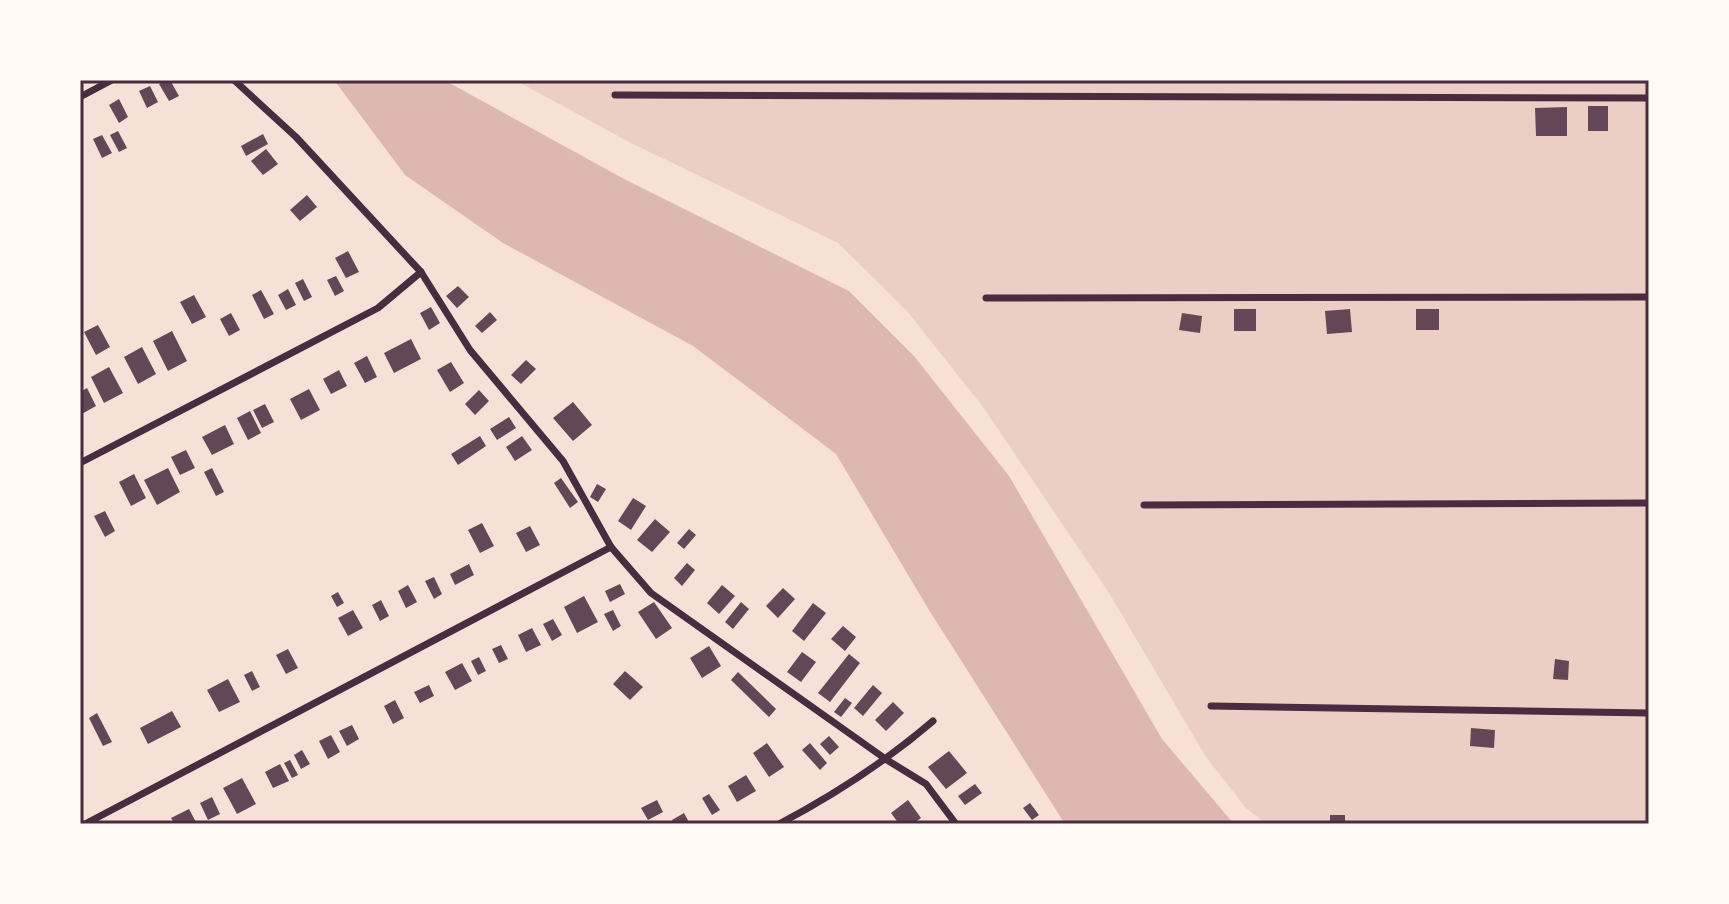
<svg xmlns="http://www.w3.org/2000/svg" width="1729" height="904" font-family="'Alegreya Sans',sans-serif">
<rect width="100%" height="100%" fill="#f7e1d7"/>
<polygon fill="#ebcfc5" points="515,80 1649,80 1649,824 1266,824 1246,808 1206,757 1109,593 983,407 907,311 838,243 629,142"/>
<polygon fill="#dcb8b0" points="334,80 444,80 626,180 849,291 914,356 1009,476 1162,739 1234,824 1065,824 929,610 836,454 693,346 503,243 405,175"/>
<g fill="#644757">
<polygon points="167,80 170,80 179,96 169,101 159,84"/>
<polygon points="150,86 158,102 147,108 139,91"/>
<polygon points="119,99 128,117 119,123 109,105"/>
<rect x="1588" y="106" width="20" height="25"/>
<polygon points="1567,107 1567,136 1536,136 1535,108"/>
<polygon points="118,131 127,148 119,152 110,135"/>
<polygon points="263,134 268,144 246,156 241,146"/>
<polygon points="102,135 112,153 102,158 93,139"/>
<polygon points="266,149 278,164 263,175 251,161"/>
<polygon points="307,195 317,207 300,221 290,210"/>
<polygon points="348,251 359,272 346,278 335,258"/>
<polygon points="336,276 344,291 335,296 327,280"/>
<polygon points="303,279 312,297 304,301 295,283"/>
<polygon points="458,286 469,297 457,308 446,296"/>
<polygon points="288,289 296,305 286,310 278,295"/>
<polygon points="261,290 274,314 264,319 252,295"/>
<polygon points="194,295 206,317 192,324 180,302"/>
<polygon points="431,307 440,323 429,330 420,313"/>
<rect x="1234" y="309" width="22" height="22"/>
<polygon points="1350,309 1352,332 1327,334 1325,311"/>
<rect x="1416" y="309" width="23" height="21"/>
<polygon points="490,312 497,320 482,333 475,326"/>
<polygon points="231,313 240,330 229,336 220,319"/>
<polygon points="1182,313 1202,316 1200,333 1179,330"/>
<polygon points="98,325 110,347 96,355 84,332"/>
<polygon points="172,331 187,361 168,371 153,341"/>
<polygon points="411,339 421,359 394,373 384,353"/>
<polygon points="142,347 156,374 138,384 124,357"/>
<polygon points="367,356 377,377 365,383 354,363"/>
<polygon points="526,360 536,369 521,384 511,375"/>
<polygon points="451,362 464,383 450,392 437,370"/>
<polygon points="109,367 123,393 104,403 91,377"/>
<polygon points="339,370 347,386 331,394 323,379"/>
<polygon points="87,388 96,406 80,415 80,392"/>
<polygon points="309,389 320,410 301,420 290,399"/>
<polygon points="479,390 489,401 475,415 465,404"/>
<polygon points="573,402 592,425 573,441 553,418"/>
<polygon points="265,404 274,422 262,428 253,410"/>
<polygon points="250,411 261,433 248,440 237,418"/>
<polygon points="509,417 516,428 497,440 490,429"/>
<polygon points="225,425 234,444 212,455 202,437"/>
<polygon points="480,436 486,446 458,465 451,454"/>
<polygon points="522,436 532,450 515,461 506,447"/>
<polygon points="186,450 195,468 180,475 171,457"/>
<polygon points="168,468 180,492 157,505 144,480"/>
<polygon points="212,468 224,492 216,496 204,472"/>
<polygon points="134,474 146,498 131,506 119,482"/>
<polygon points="561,478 578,502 570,508 554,483"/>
<polygon points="597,484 606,489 598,502 590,497"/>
<polygon points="633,498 646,506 631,530 618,521"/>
<polygon points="105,511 115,531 105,537 94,516"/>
<polygon points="655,519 670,532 652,552 637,540"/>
<polygon points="482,523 494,546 480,553 468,530"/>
<polygon points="530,526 540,545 526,552 516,533"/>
<polygon points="689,529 696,535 684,549 677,543"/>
<polygon points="687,563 695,570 682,586 674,578"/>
<polygon points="469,564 474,575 455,585 450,574"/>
<polygon points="434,577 442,594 434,599 425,581"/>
<polygon points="620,584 625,594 610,602 605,591"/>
<polygon points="408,585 417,602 406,608 398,591"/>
<polygon points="722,585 735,596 719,614 707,603"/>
<polygon points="783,588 795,599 778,618 766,606"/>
<polygon points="338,592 344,603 337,607 331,596"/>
<polygon points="584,596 598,622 577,633 564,607"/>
<polygon points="381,600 389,616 380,621 372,605"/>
<polygon points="654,602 672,628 656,639 638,612"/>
<polygon points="741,602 749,609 733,629 725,622"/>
<polygon points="813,603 826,613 804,641 792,631"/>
<polygon points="353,610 363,628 348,636 338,618"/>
<polygon points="613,610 621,626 613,631 604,614"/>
<polygon points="553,619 562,635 552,641 543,624"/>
<polygon points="843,626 856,637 845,651 831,639"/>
<polygon points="532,628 541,645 526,652 518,635"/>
<polygon points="501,645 508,659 499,663 492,649"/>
<polygon points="709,646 721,666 702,678 690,658"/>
<polygon points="288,649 298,668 286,674 276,655"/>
<polygon points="802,652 816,662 801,682 787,672"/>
<polygon points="849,654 860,663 830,702 818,693"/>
<polygon points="479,657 486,671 478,675 471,661"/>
<polygon points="1555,659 1569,661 1568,680 1553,679"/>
<polygon points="462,663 472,681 455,690 445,672"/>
<polygon points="252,671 260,687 252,691 244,675"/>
<polygon points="625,671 643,687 630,700 613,684"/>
<polygon points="738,672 776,709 769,717 731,680"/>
<polygon points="228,679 240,702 219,712 207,690"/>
<polygon points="429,685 434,696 420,703 414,692"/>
<polygon points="873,685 882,693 863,716 854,708"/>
<polygon points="845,698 852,703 841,717 834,712"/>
<polygon points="395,700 404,718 393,724 384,706"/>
<polygon points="893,702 904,713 886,731 875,720"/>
<polygon points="172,711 181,727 148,744 140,728"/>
<polygon points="97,713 112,742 103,746 89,718"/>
<polygon points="352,725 359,739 347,746 339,731"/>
<polygon points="1471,728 1495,730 1494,748 1470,746"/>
<polygon points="331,735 340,752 328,759 319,741"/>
<polygon points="829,736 839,747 830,755 820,744"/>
<polygon points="767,743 784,767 769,777 753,753"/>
<polygon points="810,743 827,763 820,770 802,750"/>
<polygon points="302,750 310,764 301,769 294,755"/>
<polygon points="949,751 967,773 946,789 928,767"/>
<polygon points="290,760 298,775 292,778 284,763"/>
<polygon points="280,764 289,781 273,788 265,772"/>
<polygon points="746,775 756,791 737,802 728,786"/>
<polygon points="242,778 256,804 237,814 223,788"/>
<polygon points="975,784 982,793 965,805 958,796"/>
<polygon points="709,794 720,810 712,815 702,798"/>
<polygon points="212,797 220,814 208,820 200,803"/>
<polygon points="657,800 663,812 648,820 641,808"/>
<polygon points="908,800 921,818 913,824 899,824 891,813"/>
<polygon points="1030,803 1039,815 1032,820 1023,808"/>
<polygon points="189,809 197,824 175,824 171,818"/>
<polygon points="684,813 690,824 674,824 672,820"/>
<rect x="1330" y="815" width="15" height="9"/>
</g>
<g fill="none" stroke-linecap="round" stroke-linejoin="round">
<g stroke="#4a2c40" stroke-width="7">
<polyline points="234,80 296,137 421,272 470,350 563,461 611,547 651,593 887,760 926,784 956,824"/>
<polyline points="615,95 1649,98"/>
<polyline points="80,97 112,80"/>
<polyline points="986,298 1649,297"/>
<polyline points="80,463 378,308 421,272"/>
<polyline points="1144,505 1649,503"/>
<polyline points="1211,706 1649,713"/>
<polyline points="85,824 611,547"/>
<path d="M779,824C836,794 884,763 933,721"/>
</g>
</g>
<rect width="1729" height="904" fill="none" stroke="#fffaf5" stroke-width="164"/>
<rect x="82" y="82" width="1565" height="740" fill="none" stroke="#4a2c40" stroke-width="3"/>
</svg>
